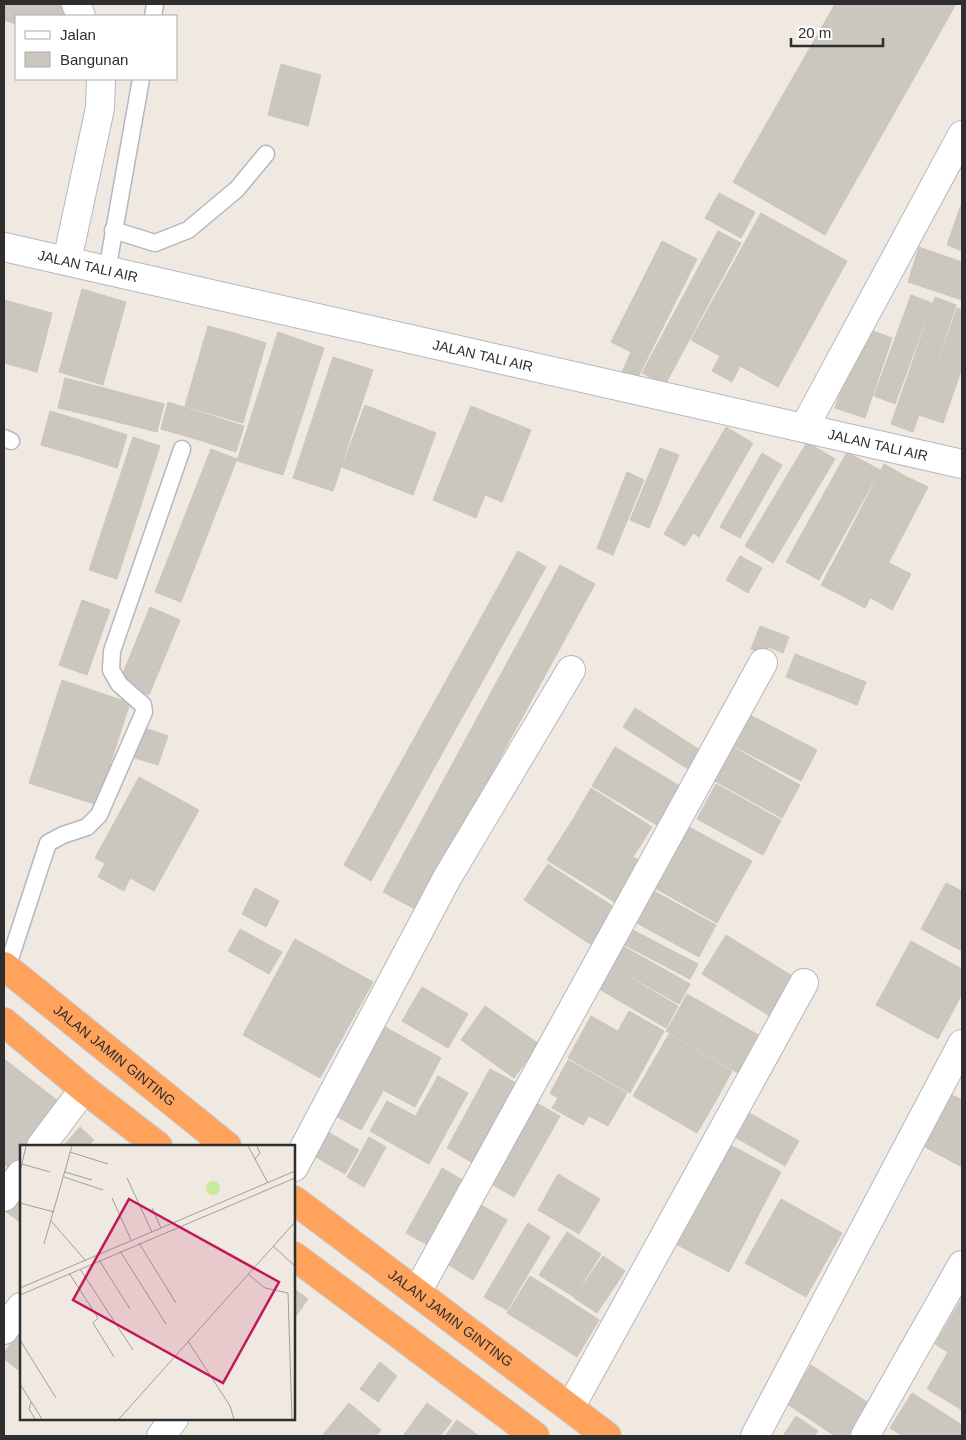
<svg xmlns="http://www.w3.org/2000/svg" width="966" height="1440" font-family="Helvetica,sans-serif">
<rect width="100%" height="100%" fill="#efe9e1"/>
<g fill="#cbc7bf" stroke="#cbc5ba">
<polygon points="4,4 67,4 67,16 16,16 16,24 4,20"/>
<polygon points="835,4 956,4 825,235 733,182"/>
<polygon points="281,64 321,75 308,126 268,115"/>
<polygon points="719,193 755,212 741,238 705,218"/>
<polygon points="961,205 962,205 962,251 947,245"/>
<polygon points="761,213 847,261 778,387 740,366 732,382 712,371 720,356 691,340"/>
<polygon points="718,231 741,243 665,385 642,373"/>
<polygon points="662,241 697,259 637,379 622,372 631,352 611,342"/>
<polygon points="919,247 962,262 962,300 908,282"/>
<polygon points="82,289 126,302 103,385 59,372"/>
<polygon points="911,295 932,303 895,404 874,396"/>
<polygon points="935,297 956,305 913,432 891,424"/>
<polygon points="4,300 52,313 37,372 4,363"/>
<polygon points="957,308 962,310 962,368 943,423 919,415"/>
<polygon points="208,326 231,332 208,413 185,406"/>
<polygon points="862,327 892,338 865,418 835,408"/>
<polygon points="231,332 266,343 243,423 208,413"/>
<polygon points="278,332 324,348 283,475 237,461"/>
<polygon points="333,357 373,370 333,491 293,478"/>
<polygon points="65,378 100,387 93,416 58,408"/>
<polygon points="100,387 164,404 157,432 93,416"/>
<polygon points="168,402 206,414 199,440 161,429"/>
<polygon points="365,405 436,433 413,495 342,467"/>
<polygon points="471,406 531,430 502,502 442,477"/>
<polygon points="50,411 93,424 83,457 41,445"/>
<polygon points="206,414 244,426 236,452 199,440"/>
<polygon points="93,424 127,435 117,468 83,457"/>
<polygon points="726,427 753,443 699,537 693,533 685,546 664,534"/>
<polygon points="133,437 160,446 117,579 89,570"/>
<polygon points="807,442 835,459 773,563 745,546"/>
<polygon points="660,448 679,455 649,528 630,520"/>
<polygon points="211,449 237,459 181,602 155,592"/>
<polygon points="847,452 880,470 819,580 786,562"/>
<polygon points="762,453 782,465 740,538 720,527"/>
<polygon points="884,464 905,476 866,551 845,540"/>
<polygon points="627,472 644,480 613,555 597,548"/>
<polygon points="905,476 928,487 865,608 843,596"/>
<polygon points="442,477 485,495 476,518 433,500"/>
<polygon points="845,540 866,551 843,596 821,585"/>
<polygon points="518,551 546,567 371,881 344,865"/>
<polygon points="740,556 762,568 748,593 726,580"/>
<polygon points="889,563 911,574 892,610 871,598"/>
<polygon points="560,565 595,584 417,910 383,892"/>
<polygon points="82,600 110,610 87,675 59,665"/>
<polygon points="150,607 180,620 149,695 119,683"/>
<polygon points="760,626 789,637 783,653 768,647 765,655 751,649"/>
<polygon points="795,654 866,682 857,705 786,677"/>
<polygon points="62,680 130,703 97,805 29,783"/>
<polygon points="635,708 706,754 694,773 623,727"/>
<polygon points="748,714 817,750 801,781 732,745"/>
<polygon points="145,728 168,736 158,765 135,758"/>
<polygon points="731,746 800,785 782,818 713,780"/>
<polygon points="615,747 688,791 665,830 592,786"/>
<polygon points="139,777 199,810 154,891 130,878 124,891 98,877 105,863 95,858"/>
<polygon points="716,784 781,820 763,855 697,819"/>
<polygon points="591,788 652,827 633,857 573,819"/>
<polygon points="573,819 643,863 618,904 547,860"/>
<polygon points="687,826 752,861 717,923 653,887"/>
<polygon points="548,864 620,911 596,948 524,900"/>
<polygon points="946,883 962,891 962,951 921,929"/>
<polygon points="255,888 279,901 266,927 242,914"/>
<polygon points="650,889 716,925 699,957 633,921"/>
<polygon points="240,929 282,952 269,974 228,951"/>
<polygon points="631,929 698,964 690,979 623,944"/>
<polygon points="726,935 797,979 773,1018 702,974"/>
<polygon points="295,939 373,982 320,1078 243,1035"/>
<polygon points="911,941 962,969 962,994 938,1039 876,1005"/>
<polygon points="621,945 690,984 679,1004 610,965"/>
<polygon points="612,967 678,1006 666,1028 599,989"/>
<polygon points="422,987 468,1014 448,1048 402,1021"/>
<polygon points="687,994 760,1036 746,1060 674,1018"/>
<polygon points="485,1006 539,1044 514,1078 461,1040"/>
<polygon points="629,1011 664,1031 653,1051 618,1031"/>
<polygon points="591,1016 653,1051 630,1093 568,1058"/>
<polygon points="674,1018 746,1060 738,1073 666,1031"/>
<polygon points="378,1023 441,1058 415,1107 351,1073"/>
<polygon points="669,1034 732,1071 718,1097 654,1060"/>
<polygon points="4,1059 17,1069 4,1087"/>
<polygon points="568,1060 627,1093 608,1126 589,1116 583,1125 552,1108 558,1098 550,1093"/>
<polygon points="654,1060 718,1097 697,1133 633,1096"/>
<polygon points="17,1069 63,1105 32,1146 21,1146 21,1160 13,1171 4,1164 4,1087"/>
<polygon points="490,1069 524,1087 480,1167 447,1148"/>
<polygon points="355,1076 383,1091 361,1130 334,1115"/>
<polygon points="438,1076 468,1093 429,1164 398,1147"/>
<polygon points="950,1094 962,1100 962,1167 923,1146"/>
<polygon points="531,1100 560,1116 554,1127 526,1111"/>
<polygon points="387,1101 415,1116 398,1147 370,1131"/>
<polygon points="742,1109 799,1141 785,1166 728,1133"/>
<polygon points="526,1111 554,1127 514,1197 486,1181"/>
<polygon points="80,1127 94,1140 88,1146 63,1146"/>
<polygon points="328,1132 359,1150 345,1174 314,1156"/>
<polygon points="369,1137 386,1147 364,1187 347,1177"/>
<polygon points="723,1141 781,1172 762,1208 704,1177"/>
<polygon points="442,1168 471,1185 435,1249 406,1233"/>
<polygon points="558,1174 600,1199 579,1234 538,1210"/>
<polygon points="704,1177 762,1208 747,1238 688,1207"/>
<polygon points="21,1190 21,1221 20,1222 5,1211"/>
<polygon points="781,1199 842,1233 806,1297 745,1263"/>
<polygon points="478,1203 507,1220 473,1280 444,1262"/>
<polygon points="688,1207 747,1238 729,1272 670,1241"/>
<polygon points="528,1223 550,1237 507,1310 484,1297"/>
<polygon points="567,1232 601,1254 574,1297 539,1275"/>
<polygon points="603,1256 625,1271 597,1313 574,1298"/>
<polygon points="530,1276 567,1299 544,1336 507,1313"/>
<polygon points="294,1289 308,1299 294,1319"/>
<polygon points="962,1298 962,1361 935,1344"/>
<polygon points="567,1299 599,1320 577,1357 544,1336"/>
<polygon points="20,1331 21,1332 21,1372 4,1359 4,1353"/>
<polygon points="948,1352 962,1361 962,1410 927,1389"/>
<polygon points="380,1362 397,1376 378,1402 360,1389"/>
<polygon points="811,1365 870,1404 848,1436 835,1436 787,1404"/>
<polygon points="912,1393 962,1425 962,1436 903,1436 890,1428"/>
<polygon points="349,1403 381,1430 376,1436 322,1436"/>
<polygon points="427,1403 452,1421 440,1436 403,1436"/>
<polygon points="796,1416 818,1431 814,1436 783,1436"/>
<polygon points="457,1420 479,1436 445,1436"/>
</g>
<g fill="none" stroke-linecap="round" stroke-linejoin="round">
<g stroke="#b4b7c1" stroke-width="19">
<g id="lane">
<polyline points="153,16 155,4"/>
<polyline points="113,230 155,243 188,230 237,189 266,154"/>
<polyline points="107,271 141,79"/>
<polyline points="4,438 11,441"/>
<polyline points="7,968 48,843 63,835 87,827 99,815 144,712 143,705 119,684 111,670 112,651 182,449"/>
</g>
</g>
<g stroke="#b4b7c1" stroke-width="30">
<g id="street">
<polyline points="76,4 81,16"/>
<path id="s1" d="M4,247L962,464"/>
<polyline points="67,261 100,108 101,79"/>
<polyline points="804,428 962,135"/>
<polyline points="41,1146 84,1089"/>
<polyline points="294,1167 447,878 571,670"/>
<polyline points="4,1197 21,1174"/>
<polyline points="417,1292 763,663"/>
<polyline points="4,1330 21,1307"/>
<polyline points="570,1408 804,983"/>
<polyline points="161,1436 174,1419"/>
<polyline points="755,1436 962,1044"/>
<polyline points="865,1436 962,1265"/>
</g>
</g>
<g stroke="#c9c9c9" stroke-width="30">
<g id="highway">
<path id="s2" d="M4,966L227,1146"/>
<polyline points="4,1022 84,1089 158,1146"/>
<path id="s3" d="M294,1200L607,1436"/>
<polyline points="294,1256 535,1436"/>
</g>
</g>
<use href="#lane" stroke="#fff" stroke-width="16"/>
<use href="#street" stroke="#fff" stroke-width="28"/>
<use href="#highway" stroke="#ffa35c" stroke-width="28"/>
</g>
<g text-anchor="middle" stroke-width="4" stroke-linejoin="round" paint-order="stroke">
<g font-size="14" fill="#2e2e2e" stroke="#fff">
<text dy="5" stroke="none"><textPath href="#s1" startOffset="86">JALAN TALI AIR</textPath></text>
<text dy="5" stroke="none"><textPath href="#s1" startOffset="491">JALAN TALI AIR</textPath></text>
<text dy="5" stroke="none"><textPath href="#s1" startOffset="896">JALAN TALI AIR</textPath></text>
<text dy="5" stroke="none"><textPath href="#s2" startOffset="142">JALAN JAMIN GINTING</textPath></text>
<text dy="5" stroke="none"><textPath href="#s3" startOffset="196">JALAN JAMIN GINTING</textPath></text>
</g>
</g>
<g transform="translate(20 1145)">
<rect width="275" height="275" fill="#efe9e1"/>
<path d="M186 43a7 7 0 1 1 14 0a7 7 0 1 1-14 0Z" fill="#c9ec9a"/>
<path fill="none" stroke="#a29e99" stroke-width="1" d="M228,1L248,38M50,7L88,19M235,14L240,8L237,1M2,19L30,27M0,27L6,1M45,27L72,35M44,32L83,45M107,33L132,87M92,53L111,95M0,58L34,67M132,63L141,83M31,76L66,116M119,98L156,158M24,99L52,1M253,101L275,121M100,106L146,179M79,115L110,164M60,124L113,205M49,128L78,173L73,178L94,212M228,129L245,143L268,148L272,274M0,143L275,26M0,150L275,33M0,195L36,253M168,196L210,261L214,274M0,239L22,274M11,257L9,264L15,274M99,274L275,77"/>
<path fill="#c2185b" fill-opacity="0.15" stroke="#c2185b" stroke-width="2.5" d="M109,54L259,137L203,238L53,155Z"/>
<rect width="275" height="275" fill="none" stroke="#2e2e2e" stroke-width="2.5"/>
</g>
<rect width="966" height="1440" fill="none" stroke="#2e2e2e" stroke-width="10"/>
<rect x="15" y="15" width="162" height="65" fill="#ffffff" stroke="#ababab"/>
<rect x="25" y="31" width="25" height="8" fill="#ffffff" stroke="#ababab"/>
<text x="60" y="40" font-size="15" fill="#2e2e2e">Jalan</text>
<rect x="25" y="52" width="25" height="15" fill="#cbc7bf" stroke="#ababab"/>
<text x="60" y="65" font-size="15" fill="#2e2e2e">Bangunan</text>
<path d="M791 38v8h92v-8" fill="none" stroke="#2e2e2e" stroke-width="2.5"/>
<text x="798" y="38" font-size="15" fill="#2e2e2e" stroke="#ffffff" stroke-width="4" paint-order="stroke">20 m</text>
</svg>
